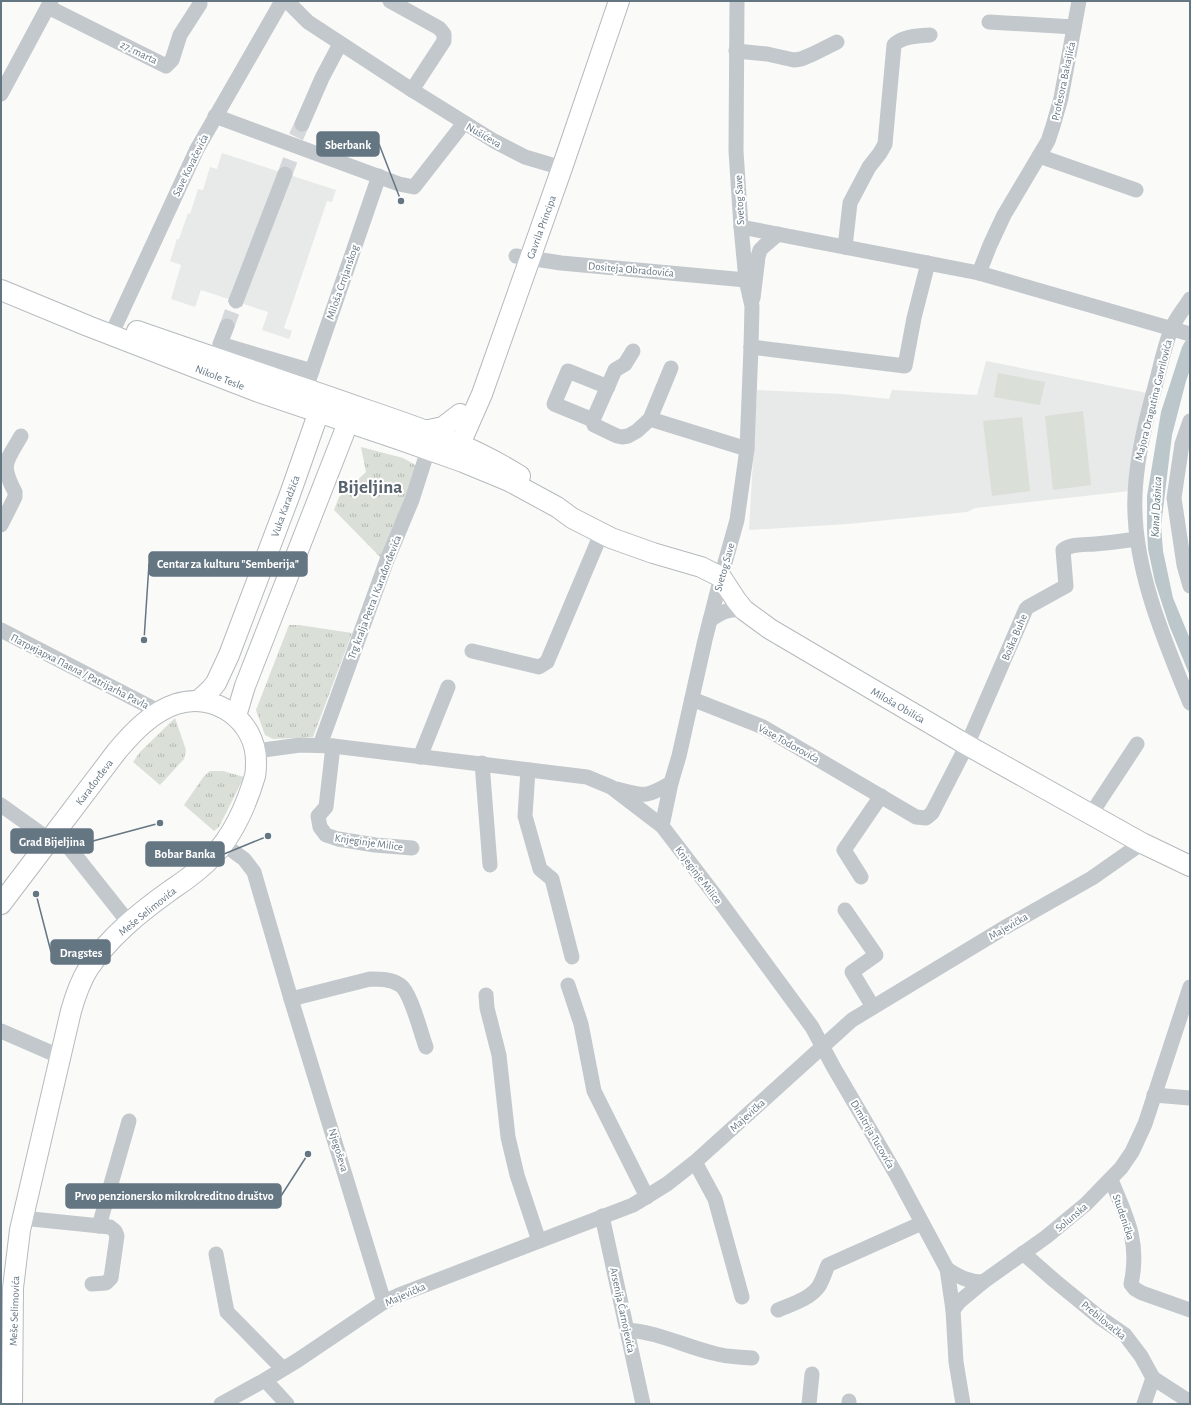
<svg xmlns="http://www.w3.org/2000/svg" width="1191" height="1405" font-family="'Alegreya Sans',sans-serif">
<defs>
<pattern id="park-tufts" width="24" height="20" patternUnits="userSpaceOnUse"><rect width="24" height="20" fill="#dadfd7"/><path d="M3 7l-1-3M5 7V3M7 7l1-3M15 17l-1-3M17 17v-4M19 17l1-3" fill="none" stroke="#b4b9b4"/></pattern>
</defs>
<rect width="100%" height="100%" fill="#fafaf8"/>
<g fill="#e8e9e9">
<polygon points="222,153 336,190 332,202 327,201 284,328 292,331 289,339 262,330 268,312 201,290 195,307 171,299 181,265 170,261 177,239 179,239 188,213 190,214 198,189 203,190 210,167 217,169"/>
<polygon points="986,361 1147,393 1130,491 975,508 967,512 848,524 749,530 757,390 842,394 889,399 892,390 977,395"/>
</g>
<g fill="#dadfd7">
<polygon points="998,373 1045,382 1040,405 994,397"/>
<polygon points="1083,411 1091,485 1053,490 1045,416"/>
<polygon points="1022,417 1030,491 992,496 983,421"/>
</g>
<g fill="url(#park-tufts)">
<polygon points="361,447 403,458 419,467 382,559 334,510 339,497 366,472"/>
<polygon points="289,625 299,625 352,633 313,737 273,739 265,735 256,710"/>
<polygon points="175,718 186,750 184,759 160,785 133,762 140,752"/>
<polygon points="210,771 223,771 244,777 219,827 214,831 184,805 204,776"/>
</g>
<polygon fill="#bbc7cb" points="1190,333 1190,370 1186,381 1172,435 1161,526 1163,551 1173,598 1190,639 1190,676 1169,625 1155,582 1148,549 1147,530 1147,496 1161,412 1182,347"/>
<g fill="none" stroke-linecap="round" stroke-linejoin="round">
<g stroke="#d5d9db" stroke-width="15" stroke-dasharray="15 8" stroke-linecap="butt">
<polyline points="296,137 302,124"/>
<polyline points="285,174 292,155"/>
<polyline points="227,326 236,301"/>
</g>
<g stroke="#b5babe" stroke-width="22">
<g id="major">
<polyline points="1,290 88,326 256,391 398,439 463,462 509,481 557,507 572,518 611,538 653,553 701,567 721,577 736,600 744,610 770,629 967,745 1142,843 1190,866"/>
<path d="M137,331C214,358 291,383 367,410C420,428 473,446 520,476"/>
<polyline points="424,431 443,427 460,414"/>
<polyline points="451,452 455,451 460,444 482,394 562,168 619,1"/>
<polyline points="198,701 211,689 216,683 229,655 290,494 323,400"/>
<polyline points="236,716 245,686 353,410"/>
<path d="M1,904L117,751C133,732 152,712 176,704C215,691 256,721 256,761C256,766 256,771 255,776C247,803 233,835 213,856C201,869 186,880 171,890C140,912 109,937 88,969C80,982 75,997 71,1011L20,1230L13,1288L12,1404"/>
</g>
</g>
<g stroke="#c3c8cc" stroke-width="15">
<polyline points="287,1 308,22 412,90 494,141 525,157 562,168"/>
<polyline points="390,1 439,28 444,34 444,41 412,90"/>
<polyline points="48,7 166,66 172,60 180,35 200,4"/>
<polyline points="989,22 1074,27"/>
<polyline points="736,51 767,54 794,60 801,59 813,54 837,42"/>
<polyline points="1,94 51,1"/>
<polyline points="215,116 399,184 414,187 464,123"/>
<polyline points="302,124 322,78 340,44"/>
<polyline points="1039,156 1136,190"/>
<polyline points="741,227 979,273 1190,334"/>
<path d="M845,247L850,203L869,167L880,153L885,144L894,45C902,36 918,36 930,35"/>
<polyline points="516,256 561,263 746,280"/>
<polyline points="979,273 990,245 1004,215 1048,141 1053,126 1061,98 1079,1"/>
<polyline points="753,298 758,257 760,250 764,246 778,234"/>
<path d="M1190,299C1184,309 1175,319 1171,330C1163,350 1159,374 1153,394C1144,427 1136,462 1135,496C1132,565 1164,640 1190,703"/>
<polyline points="236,301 285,174"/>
<polyline points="227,326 220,344 312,371"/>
<polyline points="111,335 197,149 282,1"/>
<polyline points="751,347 905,366 914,318 928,263"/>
<polyline points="633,351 625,364 615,370 593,420 594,425 617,436 622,437 628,436 637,431 650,419 671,368"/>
<polyline points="306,388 379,176"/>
<polyline points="650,419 747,449"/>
<polyline points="593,420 554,404 568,371 608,387"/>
<polyline points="1190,421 1182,444 1174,498 1184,565 1190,586"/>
<path d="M1,525L15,497V492C0,464 6,462 21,436"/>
<path d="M710,620C723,611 728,609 744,610"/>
<polyline points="1,630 160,712"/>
<polyline points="472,651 539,667 547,662 601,534"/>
<path d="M692,699L763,727L916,817L926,818L932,813L967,745L1026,609L1028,607L1066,586L1063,550C1072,543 1085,545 1095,544C1109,543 1123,541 1137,539"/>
<polyline points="320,745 387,560 412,500 428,450"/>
<polyline points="333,746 326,807 318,816 320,827 326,835 338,839 375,845 412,848"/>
<polyline points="256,751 300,745 333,746 587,777 611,787 662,826 721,903 812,1027 834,1068 896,1174 947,1269 953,1310 956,1362 963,1404"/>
<polyline points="420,757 448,687"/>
<polyline points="482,763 490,865"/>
<polyline points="528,770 525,816 540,869 552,879 572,957"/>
<path d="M617,789C645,796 645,798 671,783"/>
<polyline points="1,805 50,840"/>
<polyline points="1091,814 1137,744"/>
<polyline points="662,826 671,783 679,756 705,640 721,577 737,520 747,449 751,347 752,306 746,280 741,227 736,151 737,1"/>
<polyline points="56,831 129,923"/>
<polyline points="223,844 244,859 254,872 291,999 384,1302"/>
<polyline points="861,877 844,850 881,796"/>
<polyline points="845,910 876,955 852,972 873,1007"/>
<polyline points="568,985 581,1024 594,1091 647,1197"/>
<polyline points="486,995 487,1008 499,1055 508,1137 517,1175 539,1241"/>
<path d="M291,999L370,979C381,979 391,979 400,985C411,992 421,1034 426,1047"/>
<polyline points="1,1031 61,1057"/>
<polyline points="1154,1095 1190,1098"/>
<polyline points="695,1162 715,1199 742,1297"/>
<path d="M1111,1180C1127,1218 1140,1242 1131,1284L1135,1289L1142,1293L1190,1310"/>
<polyline points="602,1216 643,1404"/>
<polyline points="22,1218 110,1227 115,1231 117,1236 111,1278 106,1283 92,1284"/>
<polyline points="99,1226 129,1121"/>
<polyline points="1023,1253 1055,1281 1099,1317 1125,1335 1141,1356 1153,1378 1144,1404"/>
<polyline points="216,1254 227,1312 283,1369"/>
<path d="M947,1269C959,1277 969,1282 983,1282"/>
<path d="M778,1310C792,1304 810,1299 819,1286C823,1279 825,1272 828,1265L922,1223"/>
<polyline points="953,1310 959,1302 983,1282 1046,1237 1086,1204 1121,1168 1132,1152 1145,1124 1190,987"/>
<path d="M627,1330C658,1332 684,1346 713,1353C725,1357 740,1357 752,1358"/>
<polyline points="1153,1378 1190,1402"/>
<polyline points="265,1380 287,1404"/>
<polyline points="849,1401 849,1404"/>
<polyline points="221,1404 265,1380 298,1360 384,1302 399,1295 633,1205 667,1184 695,1162 852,1020 1009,925 1092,878 1142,843"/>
<polyline points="809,1404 812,1374"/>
</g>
<use href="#major" stroke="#fff" stroke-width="20"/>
</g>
<g text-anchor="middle" stroke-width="4" stroke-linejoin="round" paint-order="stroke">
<g font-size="11" fill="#657683" stroke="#fff">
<text transform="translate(139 52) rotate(26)" y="4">27. marta</text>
<text transform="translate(1063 81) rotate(-78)" y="4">Profesora Bakajlića</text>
<text transform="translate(484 135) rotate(30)" y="4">Nušićeva</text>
<text transform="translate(190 165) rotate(-64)" y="4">Save Kovačevića</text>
<text transform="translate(739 200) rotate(-93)" y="4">Svetog Save</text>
<text transform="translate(541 227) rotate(-70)" y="4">Gavrila Principa</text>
<text transform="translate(631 269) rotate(5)" y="4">Dositeja Obradovića</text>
<text transform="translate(342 282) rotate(-71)" y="4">Miloša Crnjanskog</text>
<text transform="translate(220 377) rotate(21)" y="4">Nikole Tesle</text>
<text transform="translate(1153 400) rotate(-76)" y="4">Majora Dragutina Gavrilovića</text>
<text transform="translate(285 506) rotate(-70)" y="4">Vuka Karadžića</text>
<text transform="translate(724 567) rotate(-74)" y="4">Svetog Save</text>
<text transform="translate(374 597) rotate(-69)" y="4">Trg kralja Petra I Karađorđevića</text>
<text transform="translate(1014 637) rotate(-67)" y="4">Boška Buhe</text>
<text transform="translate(80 671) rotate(27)" y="4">Патријарха Павла / Patrijarha Pavla</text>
<text transform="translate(898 705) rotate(30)" y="4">Miloša Obilića</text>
<text transform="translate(789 743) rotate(29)" y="4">Vase Todorovića</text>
<text transform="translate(94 782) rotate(-53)" y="4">Karađorđeva</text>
<text transform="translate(369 842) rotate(8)" y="4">Knjeginje Milice</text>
<text transform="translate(699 875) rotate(53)" y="4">Knjeginje Milice</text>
<text transform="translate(147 911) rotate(-39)" y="4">Meše Selimovića</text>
<text transform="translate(1008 926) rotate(-30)" y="4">Majevička</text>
<text transform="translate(747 1115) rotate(-42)" y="4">Majevička</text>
<text transform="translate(873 1134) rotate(60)" y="4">Dimitrija Tucovića</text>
<text transform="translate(339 1150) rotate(73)" y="4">Njegoševa</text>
<text transform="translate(1071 1217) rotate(-40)" y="4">Solunska</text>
<text transform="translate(1124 1217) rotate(71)" y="4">Studenička</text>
<text transform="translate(405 1294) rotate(-24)" y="4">Majevička</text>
<text transform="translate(623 1310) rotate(78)" y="4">Arsenija Čarnojevića</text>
<text transform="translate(14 1311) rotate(-88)" y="4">Meše Selimovića</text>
<text transform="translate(1104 1320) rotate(39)" y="4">Prebilovačka</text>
</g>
<g font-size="12" font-style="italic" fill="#60757c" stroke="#fff">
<text transform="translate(1156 507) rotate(-87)" y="4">Kanal Dašnica</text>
</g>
<g font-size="19" font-weight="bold" fill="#57646e" stroke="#fff">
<text x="370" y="493">Bijeljina</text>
</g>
</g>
<path fill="none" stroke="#657683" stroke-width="1.5" d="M401 201L379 144M144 640L149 564M160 823L93 841M268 836L224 854M36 894L51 952M308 1154L281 1196"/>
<g fill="#657683" stroke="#fff" stroke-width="1.5">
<circle cx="401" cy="201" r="4"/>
<circle cx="144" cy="640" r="4"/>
<circle cx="160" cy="823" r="4"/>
<circle cx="268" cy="836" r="4"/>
<circle cx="36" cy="894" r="4"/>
<circle cx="308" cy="1154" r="4"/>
</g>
<g fill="#657683" stroke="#657683" stroke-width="1.5">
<rect x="317" y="132" width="62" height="24" rx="4"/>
<rect x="149" y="552" width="158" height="24" rx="4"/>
<rect x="11" y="829" width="82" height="24" rx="4"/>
<rect x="146" y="842" width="78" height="24" rx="4"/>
<rect x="51" y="940" width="59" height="24" rx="4"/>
<rect x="66" y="1184" width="215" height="24" rx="4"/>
</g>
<g font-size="12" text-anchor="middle" font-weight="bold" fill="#fff">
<text x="348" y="149">Sberbank</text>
<text x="228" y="568">Centar za kulturu "Semberija"</text>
<text x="52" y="846">Grad Bijeljina</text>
<text x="185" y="858">Bobar Banka</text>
<text x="81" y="957">Dragstes</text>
<text x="174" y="1200">Prvo penzionersko mikrokreditno društvo</text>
</g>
<rect width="1191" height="1405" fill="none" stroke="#657683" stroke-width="4"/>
</svg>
